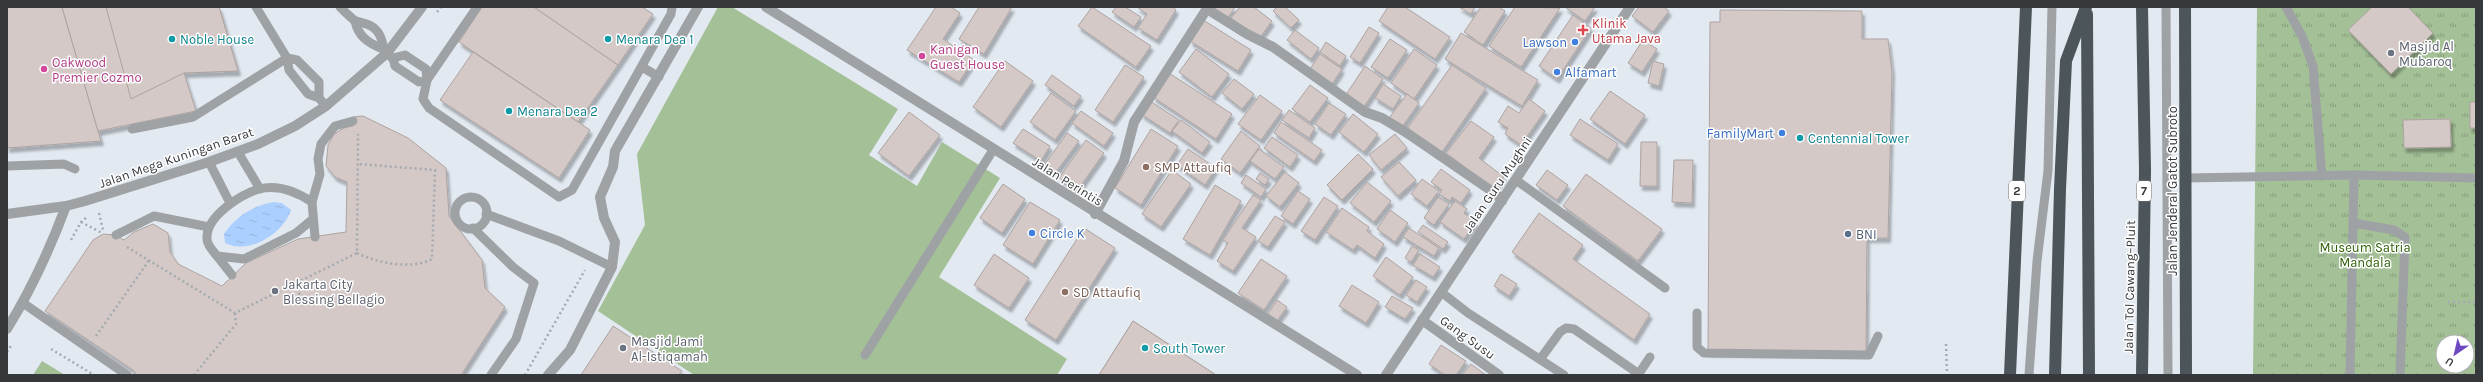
<svg xmlns="http://www.w3.org/2000/svg" width="2483" height="382" font-family="Karla,sans-serif">
<defs>
<pattern id="park-tufts" width="24" height="20" patternUnits="userSpaceOnUse"><rect width="24" height="20" fill="#a4c097"/><path d="M3 7l-1-3M5 7V3M7 7l1-3M15 17l-1-3M17 17v-4M19 17l1-3" fill="none" stroke="#869d7c"/></pattern>
<pattern id="water-ripples" width="26" height="14" patternUnits="userSpaceOnUse"><rect width="26" height="14" fill="#abcfff"/><path d="M2 4q2-2 4 0t4 0M15 11q2-2 4 0t4 0" fill="none" stroke="#94b2db"/></pattern>
<filter id="shadow"><feDropShadow dx="2.5" dy="4.5" stdDeviation="1" flood-color="#0004"/></filter>
</defs>
<rect width="100%" height="100%" fill="#e2e9f1"/>
<g fill="#a4c097">
<polygon points="718,7 732,7 898,109 869,155 917,186 942,142 1000,178 939,277 1067,359 1057,375 694,375 598,311 645,225 637,154"/>
<polygon points="42,361 65,375 33,375"/>
</g>
<path fill="url(#park-tufts)" fill-rule="evenodd" d="M2257,7H2476V375H2253ZM2443,342H2467V366H2443Z"/>
<path fill="url(#water-ripples)" d="M273,202L282,203L291,210C283,234 249,255 225,243L224,234C236,216 253,206 273,202Z"/>
<g fill="#d4c9c7" stroke="#ada3a1" filter="url(#shadow)">
<polygon points="7,7 62,7 101,141 7,148"/>
<polygon points="62,7 219,7 238,71 184,73 196,111 98,131"/>
<polygon points="106,7 219,7 238,71 184,73 131,99"/>
<polygon points="482,7 534,7 618,65 578,122 459,42"/>
<polygon points="534,7 642,7 653,14 618,65"/>
<polygon points="936,7 951,7 960,13 943,39 974,60 959,82 907,50"/>
<polygon points="979,7 1012,7 984,54 959,39"/>
<polygon points="1092,7 1151,46 1136,67 1078,26"/>
<polygon points="1116,7 1125,7 1141,17 1134,27 1112,12"/>
<polygon points="1137,7 1173,7 1176,10 1157,40 1138,28 1147,14"/>
<polygon points="1215,7 1235,7 1227,19 1213,10"/>
<polygon points="1240,7 1254,7 1272,21 1259,39 1231,18"/>
<polygon points="1277,7 1285,7 1299,20 1291,28 1273,11"/>
<polygon points="1388,7 1405,7 1450,37 1435,59 1379,21"/>
<polygon points="1459,7 1475,7 1471,14"/>
<polygon points="1481,7 1499,7 1505,11 1483,45 1464,32"/>
<polygon points="1515,7 1560,8 1521,67 1489,46"/>
<polygon points="1565,7 1595,7 1585,21"/>
<polygon points="1639,7 1664,7 1669,11 1653,32 1632,16"/>
<polygon points="2372,7 2408,7 2433,33 2391,74 2348,30"/>
<polygon points="1720,10 1862,11 1862,39 1888,39 1892,72 1888,238 1867,238 1866,353 1708,352 1710,22 1720,22"/>
<polygon points="1573,15 1591,28 1557,79 1539,66"/>
<polygon points="1203,20 1251,50 1238,71 1190,41"/>
<polygon points="1369,27 1379,33 1360,63 1350,57"/>
<polygon points="1295,30 1319,48 1311,59 1287,40"/>
<polygon points="1461,33 1538,80 1522,106 1445,59"/>
<polygon points="1390,39 1407,50 1388,78 1371,67"/>
<polygon points="1643,40 1657,49 1642,72 1628,63"/>
<polygon points="1326,42 1346,56 1340,66 1320,52"/>
<polygon points="1196,49 1229,74 1212,97 1179,72"/>
<polygon points="1414,49 1437,65 1414,99 1391,83"/>
<polygon points="473,52 590,130 559,178 440,100"/>
<polygon points="1320,54 1342,69 1332,84 1310,69"/>
<polygon points="1005,61 1033,81 1001,127 973,107"/>
<polygon points="1653,61 1664,64 1659,86 1648,83"/>
<polygon points="1125,65 1144,77 1113,122 1095,110"/>
<polygon points="1452,65 1486,88 1442,152 1407,129"/>
<polygon points="1365,66 1383,79 1363,108 1345,96"/>
<polygon points="1169,73 1232,114 1216,139 1153,97"/>
<polygon points="1052,75 1081,96 1074,106 1045,85"/>
<polygon points="1234,79 1254,94 1242,109 1222,93"/>
<polygon points="1383,84 1401,96 1393,109 1375,98"/>
<polygon points="1310,85 1328,98 1310,122 1292,109"/>
<polygon points="1610,91 1645,115 1625,144 1590,119"/>
<polygon points="1051,93 1076,111 1055,140 1030,122"/>
<polygon points="1407,94 1419,103 1402,127 1389,118"/>
<polygon points="1260,95 1282,111 1261,140 1238,124"/>
<polygon points="1529,99 1545,111 1521,145 1505,134 1508,128 1498,122 1508,106 1519,113"/>
<polygon points="1150,101 1179,120 1170,133 1141,114"/>
<rect x="2470" y="102" width="6" height="26"/>
<polygon points="1329,103 1346,114 1331,135 1315,124"/>
<polygon points="1289,110 1315,128 1309,138 1282,120"/>
<polygon points="1081,111 1113,133 1104,146 1072,123"/>
<polygon points="909,112 940,135 909,176 878,153"/>
<polygon points="1353,114 1378,134 1364,152 1339,132"/>
<polygon points="363,116 408,138 446,168 449,216 482,260 485,288 505,307 461,375 137,375 133,370 45,311 93,240 103,234 116,235 124,240 134,232 153,224 168,233 170,252 178,264 222,286 246,263 298,239 346,232 347,182 335,177 326,166 328,145 334,134 344,128 353,126 353,117"/>
<polygon points="1580,119 1618,144 1608,160 1570,135"/>
<polygon points="2450,119 2451,147 2404,148 2403,120"/>
<polygon points="1181,120 1210,142 1202,153 1172,131"/>
<polygon points="1471,121 1494,137 1479,158 1504,177 1494,189 1446,153"/>
<polygon points="1281,122 1322,150 1314,161 1274,133"/>
<polygon points="1023,129 1050,146 1041,161 1013,143"/>
<polygon points="1151,129 1178,146 1141,205 1115,188"/>
<polygon points="1241,131 1260,146 1240,173 1221,159"/>
<polygon points="1067,133 1079,141 1056,172 1045,164"/>
<polygon points="1395,134 1407,148 1381,170 1369,155"/>
<polygon points="1272,137 1298,155 1290,167 1264,148"/>
<polygon points="1086,140 1104,153 1077,191 1059,178"/>
<polygon points="1641,142 1657,142 1657,186 1640,186"/>
<polygon points="1188,149 1216,168 1205,185 1177,165"/>
<polygon points="1259,149 1284,167 1275,179 1250,161"/>
<polygon points="1358,154 1373,169 1342,200 1327,185"/>
<polygon points="1674,160 1693,160 1692,203 1672,202"/>
<polygon points="1399,162 1416,180 1398,196 1381,177"/>
<polygon points="1441,169 1470,190 1461,203 1452,197 1450,201 1439,194 1442,190 1431,182"/>
<polygon points="1172,170 1191,184 1161,227 1142,214"/>
<polygon points="1547,170 1568,185 1557,200 1536,185"/>
<polygon points="1285,172 1299,183 1280,207 1266,196"/>
<polygon points="1260,173 1269,179 1265,185 1256,179"/>
<polygon points="1586,174 1662,229 1638,261 1563,206"/>
<polygon points="1246,175 1266,189 1261,197 1241,183"/>
<polygon points="1422,179 1439,191 1427,206 1411,194"/>
<polygon points="1367,182 1391,201 1374,222 1350,203"/>
<polygon points="1003,184 1025,199 1002,233 980,218"/>
<polygon points="1215,185 1241,201 1210,255 1183,239"/>
<polygon points="1298,191 1310,199 1293,224 1281,216"/>
<polygon points="1253,195 1261,200 1242,228 1256,237 1233,271 1217,261 1228,243 1223,240"/>
<polygon points="1324,197 1338,206 1315,240 1301,231"/>
<polygon points="1438,197 1449,204 1434,225 1424,218"/>
<polygon points="1455,201 1467,209 1464,213 1476,222 1464,239 1440,222"/>
<polygon points="1030,202 1060,220 1033,264 1003,245"/>
<polygon points="1342,208 1369,227 1367,231 1384,244 1375,258 1357,245 1353,250 1326,232"/>
<polygon points="1390,210 1408,223 1395,242 1377,229"/>
<polygon points="1539,213 1583,245 1573,259 1650,314 1634,340 1512,252"/>
<polygon points="1275,216 1285,222 1268,247 1258,241"/>
<polygon points="1423,225 1448,242 1443,249 1418,232"/>
<polygon points="1084,228 1115,248 1056,340 1025,320"/>
<polygon points="1409,228 1439,248 1434,256 1403,237"/>
<polygon points="1412,246 1419,250 1411,262 1405,258"/>
<polygon points="994,254 1029,278 1009,308 974,285"/>
<polygon points="1420,254 1440,267 1433,277 1413,265"/>
<polygon points="1386,257 1413,277 1400,295 1373,276"/>
<polygon points="1261,259 1287,276 1264,310 1238,293"/>
<polygon points="1501,274 1517,284 1509,296 1494,286"/>
<polygon points="1416,280 1427,287 1417,302 1406,295"/>
<polygon points="1352,285 1379,302 1366,323 1339,306"/>
<polygon points="1392,296 1413,308 1405,319 1385,307"/>
<polygon points="1277,300 1287,307 1277,321 1268,314"/>
<polygon points="1133,321 1216,375 1099,375"/>
<polygon points="1133,321 1216,375 1099,375"/>
<polygon points="613,326 682,371 679,375 581,375"/>
<polygon points="1441,345 1466,361 1456,375 1445,375 1429,364"/>
<polygon points="1471,364 1486,375 1462,375"/>
</g>
<g fill="none" stroke-linecap="round" stroke-linejoin="round">
<g stroke="#a4aab0" stroke-width="2.5" stroke-dasharray="2 3" stroke-linecap="butt">
<polyline points="437,12 441,7"/>
<polyline points="99,213 103,230"/>
<polyline points="81,222 102,233"/>
<polyline points="71,240 81,222 87,217"/>
<polyline points="127,247 235,313 357,253 358,134"/>
<path d="M357,253C377,263 411,270 432,259L435,170L358,164"/>
<polyline points="294,284 300,295"/>
<polyline points="2448,302 2476,302"/>
<polyline points="96,336 150,259"/>
<polyline points="1946,344 1947,375"/>
<polyline points="51,349 94,375"/>
<polyline points="7,352 12,344"/>
<polyline points="194,375 236,324 235,313"/>
<polyline points="525,375 585,270"/>
</g>
<g stroke="#9ea2a5" stroke-width="9">
<polyline points="256,7 287,58 289,70 308,94 319,98"/>
<path d="M340,7C344,11 349,16 354,20C362,24 371,23 377,31C385,40 379,47 392,58"/>
<polyline points="2166,7 2168,375"/>
<polyline points="2286,7 2302,36 2313,66 2322,176"/>
<path d="M355,21C358,36 368,43 383,49"/>
<polyline points="393,58 405,55 426,69 427,80 423,99 429,108 559,197 572,190 671,14 672,7"/>
<polyline points="393,58 395,66 419,82 427,80 477,7"/>
<polyline points="642,67 659,77"/>
<polyline points="132,129 193,117 287,58 297,60 319,82 319,98 326,106"/>
<polyline points="238,152 260,189"/>
<polyline points="209,162 230,203"/>
<polyline points="7,166 64,164 75,169"/>
<polyline points="2186,178 2354,175 2476,178"/>
<polyline points="1516,180 1665,288"/>
<circle cx="471" cy="213" r="16"/>
<polyline points="312,202 320,174 318,159 321,144 335,126 353,121"/>
<polyline points="486,214 559,241 612,267"/>
<path d="M313,219L296,233L244,259L217,256C213,251 206,244 207,237C207,216 241,194 259,189C278,184 297,192 312,202L315,237"/>
<polyline points="2353,223 2394,230 2405,237 2400,375"/>
<polyline points="473,228 513,267 534,283 516,339 491,375"/>
<polyline points="116,235 154,216 209,227"/>
<polyline points="217,256 232,275"/>
<polyline points="1441,292 1468,313 1564,375"/>
<polyline points="23,303 127,375"/>
<polyline points="1697,313 1697,347 1704,353 1869,355 1878,336"/>
<polyline points="865,355 993,150"/>
<polyline points="1541,358 1560,332 1566,328 1574,329 1639,374"/>
<polyline points="1638,375 1650,357"/>
<polyline points="2029,375 2037,261 2048,171 2052,7"/>
<polyline points="2350,375 2354,175"/>
</g>
<g stroke="#9ea2a5" stroke-width="10">
<polyline points="766,7 1357,375"/>
<polyline points="1207,9 1247,34 1273,47 1365,112 1382,118 1407,133 1496,194 1502,201"/>
<polyline points="7,214 66,206 85,201 209,162 258,144 295,126 326,106 387,53 422,7"/>
<polyline points="1095,214 1124,161 1134,122 1208,7"/>
<polyline points="1422,320 1499,375"/>
<path d="M7,329C31,290 50,249 66,206"/>
<polyline points="548,375 570,350 612,267 615,242 604,218 600,197 613,167 615,151 698,7"/>
<polyline points="1386,375 1630,7"/>
</g>
<g stroke="#4c5559" stroke-width="12">
<polyline points="2142,7 2145,170 2142,375"/>
<polyline points="2185,7 2186,375"/>
<polyline points="2087,14 2089,375"/>
<polyline points="2010,375 2026,7"/>
<polyline points="2055,375 2060,189 2066,61 2086,7"/>
</g>
</g>
<path fill="#e0444e" stroke="#fff" stroke-width="1.5" d="M1581 24h4v4h4v4h-4v4h-4v-4h-4v-4h4z"/>
<g fill="#0f9aa8" stroke="#fff" stroke-width="1.5">
<circle cx="172" cy="39" r="4"/>
<circle cx="608" cy="39" r="4"/>
<circle cx="509" cy="111" r="4"/>
<circle cx="1800" cy="138" r="4"/>
<circle cx="1145" cy="348" r="4"/>
</g>
<g fill="#3f7fe0" stroke="#fff" stroke-width="1.5">
<circle cx="1575" cy="42" r="4"/>
<circle cx="1557" cy="72" r="4"/>
<circle cx="1782" cy="133" r="4"/>
<circle cx="1032" cy="233" r="4"/>
</g>
<g fill="#6b7280" stroke="#fff" stroke-width="1.5">
<circle cx="2391" cy="53" r="4"/>
<circle cx="275" cy="291" r="4"/>
<circle cx="623" cy="348" r="4"/>
</g>
<g fill="#d1479c" stroke="#fff" stroke-width="1.5">
<circle cx="922" cy="56" r="4"/>
<circle cx="44" cy="69" r="4"/>
</g>
<g fill="#8d6e63" stroke="#fff" stroke-width="1.5">
<circle cx="1146" cy="167" r="4"/>
<circle cx="1065" cy="292" r="4"/>
</g>
<circle fill="#5c6f8a" stroke="#fff" stroke-width="1.5" cx="1848" cy="234" r="4"/>
<g text-anchor="middle" stroke-width="3" stroke-linejoin="round" paint-order="stroke">
<g fill="#fff" stroke="#727476" stroke-width="1">
<rect x="2009" y="181" width="16" height="20" rx="3"/>
<rect x="2137" y="181" width="14" height="20" rx="3"/>
</g>
<g font-size="12" font-weight="bold" fill="#36393c">
<text x="2017" y="195">2</text>
<text x="2144" y="195">7</text>
</g>
<g font-size="13" fill="#be3a42" stroke="#fff" text-anchor="start">
<text x="1592" y="28">Klinik<tspan x="1592" dy="15">Utama Java</tspan></text>
</g>
<g font-size="13" fill="#0d838f" stroke="#fff" text-anchor="start">
<text x="180" y="44">Noble House</text>
<text x="616" y="44">Menara Dea 1</text>
<text x="517" y="116">Menara Dea 2</text>
<text x="1808" y="143">Centennial Tower</text>
<text x="1153" y="353">South Tower</text>
</g>
<g font-size="13" fill="#366cbe" stroke="#fff" text-anchor="end">
<text x="1567" y="47">Lawson</text>
<text x="1565" y="77" text-anchor="start">Alfamart</text>
<text x="1774" y="138">FamilyMart</text>
<text x="1040" y="238" text-anchor="start">Circle K</text>
</g>
<g font-size="13" fill="#5b616d" stroke="#fff" text-anchor="start">
<text x="2399" y="51">Masjid Al<tspan x="2399" dy="15">Mubaroq</tspan></text>
<text x="283" y="289">Jakarta City<tspan x="283" dy="15">Blessing Bellagio</tspan></text>
<text x="631" y="346">Masjid Jami<tspan x="631" dy="15">Al-Istiqamah</tspan></text>
</g>
<g font-size="13" fill="#b23c85" stroke="#fff" text-anchor="start">
<text x="930" y="54">Kanigan<tspan x="930" dy="15">Guest House</tspan></text>
<text x="52" y="67">Oakwood<tspan x="52" dy="15">Premier Cozmo</tspan></text>
</g>
<g font-size="13" fill="#36393c" stroke="#fff">
<text transform="translate(176 157) rotate(-19)" y="5">Jalan Mega Kuningan Barat</text>
<text transform="translate(1068 181) rotate(32)" y="5">Jalan Perintis</text>
<text transform="translate(1497 184) rotate(-56)" y="5">Jalan Guru Mughni</text>
<text transform="translate(2172 191) rotate(-90)" y="5">Jalan Jenderal Gatot Subroto</text>
<text transform="translate(2129 287) rotate(-89)" y="5">Jalan Tol Cawang–Pluit</text>
<text transform="translate(1468 337) rotate(36)" y="5">Gang Susu</text>
</g>
<g font-size="13" fill="#785e54" stroke="#fff" text-anchor="start">
<text x="1154" y="172">SMP Attaufiq</text>
<text x="1073" y="297">SD Attaufiq</text>
</g>
<g font-size="13" fill="#4e5e75" stroke="#fff" text-anchor="start">
<text x="1856" y="239">BNI</text>
</g>
<g font-size="13" fill="#2e6005" stroke="#fff">
<text x="2365" y="252">Museum Satria<tspan x="2365" dy="15">Mandala</tspan></text>
</g>
</g>
<rect width="2483" height="382" fill="none" stroke="#36393c" stroke-width="16"/>
<g transform="translate(2455 354) rotate(214)"><circle r="19" fill="#ffffff" stroke="#afb0b1"/>
<path d="M0-3L7 15L0 10L-7 15Z" fill="#6d48c1"/>
<text y="-6" font-size="11" font-weight="bold" text-anchor="middle" fill="#36393c">U</text>
</g>
</svg>
